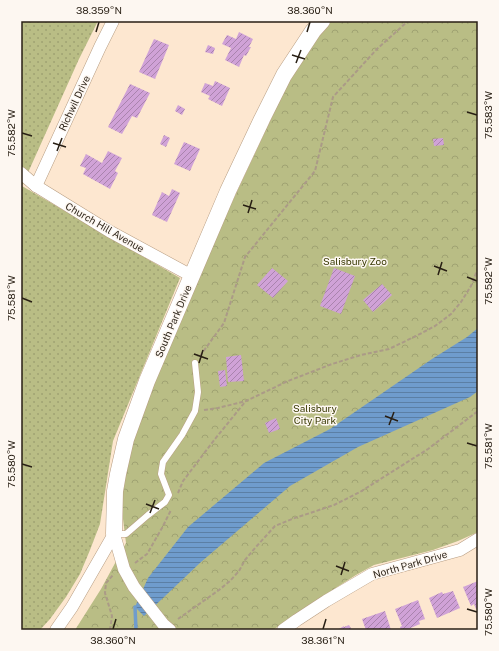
<svg xmlns="http://www.w3.org/2000/svg" width="499" height="651" font-family="'Public Sans',sans-serif">
<defs>
<pattern id="grass-dots" width="8" height="8" patternUnits="userSpaceOnUse"><rect width="8" height="8" fill="#b9bd85"/><path d="M2 2h.1M6 6h.1" fill="none" stroke="#9fa272" stroke-width="1.8" stroke-linecap="round"/></pattern>
<pattern id="park-crowns" width="20" height="18" patternUnits="userSpaceOnUse"><rect width="20" height="18" fill="#b9bd85"/><path d="M2 6a3 3 0 1 1 6 0M12 15a3 3 0 1 1 6 0" fill="none" stroke="#9fa272"/></pattern>
<pattern id="water-rules" width="6" height="5" patternUnits="userSpaceOnUse"><rect width="6" height="5" fill="#6f9ccd"/><path d="M0 2.5h6" fill="none" stroke="#5b7fa5"/></pattern>
<pattern id="building-hatch" width="6" height="6" patternUnits="userSpaceOnUse"><rect width="6" height="6" fill="#d0a2d7"/><path d="M-1 1l2-2M0 6l6-6M5 7l2-2" fill="none" stroke="#a983ad"/></pattern>
</defs>
<rect width="100%" height="100%" fill="#fde7d0"/>
<polygon fill="url(#grass-dots)" points="21,21 98,21 79,59 22,186 180,278 113,441 100,524 90,550 80,574 66,597 50,619 40,630 21,630"/>
<polygon fill="url(#park-crowns)" points="326,21 478,21 478,532 458,541 433,550 374,565 356,575 309,605 273,630 75,630 101,589 126,543 121,503 126,462 129,450 187,298 293,72"/>
<polygon fill="url(#water-rules)" points="478,328 478,391 470,397 358,447 290,486 201,562 144,616 135,607 148,578 188,527 264,463 330,429 432,359 467,337"/>
<g fill="none" stroke-linecap="round" stroke-linejoin="round">
<polyline stroke="#6f9ccd" stroke-width="3.5" points="135,607 136,630"/>
</g>
<g fill="url(#building-hatch)">
<polygon points="239,32 253,39 249,47 251,47 246,56 244,55 239,67 225,60 231,48 222,44 227,35 236,39"/>
<polygon points="154,39 169,45 155,79 139,72"/>
<polygon points="208,45 215,48 213,54 205,52"/>
<polygon points="215,81 230,88 222,106 208,99 210,96 201,92 205,83 213,86"/>
<polygon points="130,84 150,93 137,118 132,116 122,134 108,127"/>
<polygon points="178,105 185,109 182,115 175,111"/>
<polygon points="164,135 170,138 166,147 160,144"/>
<polygon points="443,138 444,145 434,146 433,139"/>
<polygon points="184,142 200,149 190,171 174,164"/>
<polygon points="108,151 122,158 115,171 118,173 110,189 83,174 86,168 80,166 86,154 102,163"/>
<polygon points="172,189 180,193 167,222 152,215 162,192 169,196"/>
<polygon points="272,268 288,281 273,298 257,285"/>
<polygon points="334,268 355,276 341,314 320,306"/>
<polygon points="382,284 392,295 373,312 363,300"/>
<polygon points="241,355 244,381 228,382 226,357"/>
<polygon points="225,370 227,386 220,387 218,371"/>
<polygon points="276,418 280,429 269,433 265,423"/>
<polygon points="478,581 478,608 476,609 474,604 471,606 463,587"/>
<polygon points="453,591 460,608 437,618 429,598 442,592 443,594"/>
<polygon points="418,600 425,619 419,621 420,624 406,630 401,630 400,627 402,626 395,609"/>
<polygon points="385,611 391,630 366,630 362,619"/>
<polygon points="349,625 352,630 337,630 344,626 344,627"/>
</g>
<g fill="none" stroke-linecap="round" stroke-linejoin="round">
<g stroke="#b89e83" stroke-width="7">
<polyline id="lane" points="115,534 126,534 148,515 165,502 169,495 161,474 163,462 182,435 195,411 198,392 195,363"/>
</g>
<g stroke="#b89e83" stroke-width="13">
<g id="street">
<polyline points="21,173 36,186 109,231 192,276"/>
<polyline points="36,186 100,47 113,21"/>
<polyline points="114,534 124,569 134,587 163,624 170,630"/>
<polyline points="56,630 72,607 114,534"/>
<polyline points="283,630 297,620 326,601 372,574 460,550 478,539"/>
</g>
</g>
<g stroke="#b89e83" stroke-width="17">
<polyline id="secondary" points="114,534 115,491 118,474 126,439 147,381 228,191 262,119 284,75 313,31 322,21"/>
</g>
<g stroke="#ab9a87" stroke-width="2" stroke-dasharray="4 2" stroke-linecap="butt">
<polyline points="200,356 224,323 245,257 315,171 333,97 377,49 408,21"/>
<polyline points="204,410 218,408 246,401 288,381 332,364 361,355 389,349 416,336 435,326 451,314 461,302 471,286 478,268"/>
<polyline points="178,493 183,481 215,439 245,402"/>
<polyline points="135,563 147,554 162,528 171,510"/>
<polyline points="178,619 219,590 230,581 239,571 245,560 255,548 275,526 292,519 334,505 360,492 428,449 478,411"/>
<polyline points="110,630 112,616 105,593 106,583 114,574"/>
</g>
<use href="#lane" stroke="#fff" stroke-width="6"/>
<use href="#street" stroke="#fff" stroke-width="12"/>
<use href="#secondary" stroke="#fff" stroke-width="16"/>
</g>
<path fill="none" stroke="#281f14" stroke-width="1.5" d="M96,32L99,22M307,32L310,22M292,55L305,59M296,63L301,50M467,112L477,115M22,133L32,136M53,143L66,147M57,151L62,138M243,205L256,209M248,213L252,200M434,266L447,271M438,275L442,262M467,277L477,281M22,298L32,302M194,354L208,359M199,363L203,350M385,416L398,421M389,425L394,412M467,443L477,446M22,464L32,467M146,504L159,509M150,513L155,500M336,566L349,571M341,575L345,562M467,609L477,612M113,629L116,619M323,629L326,619"/>
<g text-anchor="middle" stroke-width="3" stroke-linejoin="round" paint-order="stroke">
<g font-size="10" fill="#281f14" stroke="#fdf7f1">
<text transform="translate(74 103) rotate(-65)" y="4">Richwil Drive</text>
<text transform="translate(105 227) rotate(30)" y="4">Church Hill Avenue</text>
<text transform="translate(173 321) rotate(-67)" y="4">South Park Drive</text>
<text transform="translate(410 564) rotate(-16)" y="4">North Park Drive</text>
</g>
<g font-size="10" fill="#393a04" stroke="#fdf7f1">
<text x="355" y="265">Salisbury Zoo</text>
<text x="315" y="412">Salisbury<tspan x="315" dy="12">City Park</tspan></text>
</g>
</g>
<rect width="499" height="651" fill="none" stroke="#fdf7f1" stroke-width="44"/>
<rect x="22" y="22" width="455" height="607" fill="none" stroke="#281f14" stroke-width="1.5"/>
<g font-size="10" text-anchor="middle" fill="#281f14">
<text x="99" y="14">38.359°N</text>
<text x="310" y="14">38.360°N</text>
<text transform="translate(488 115) rotate(-90)" y="4">75.583°W</text>
<text transform="translate(11 133) rotate(-90)" y="4">75.582°W</text>
<text transform="translate(488 281) rotate(-90)" y="4">75.582°W</text>
<text transform="translate(11 298) rotate(-90)" y="4">75.581°W</text>
<text transform="translate(488 446) rotate(-90)" y="4">75.581°W</text>
<text transform="translate(11 464) rotate(-90)" y="4">75.580°W</text>
<text transform="translate(488 612) rotate(-90)" y="4">75.580°W</text>
<text x="113" y="644">38.360°N</text>
<text x="323" y="644">38.361°N</text>
</g>
</svg>
